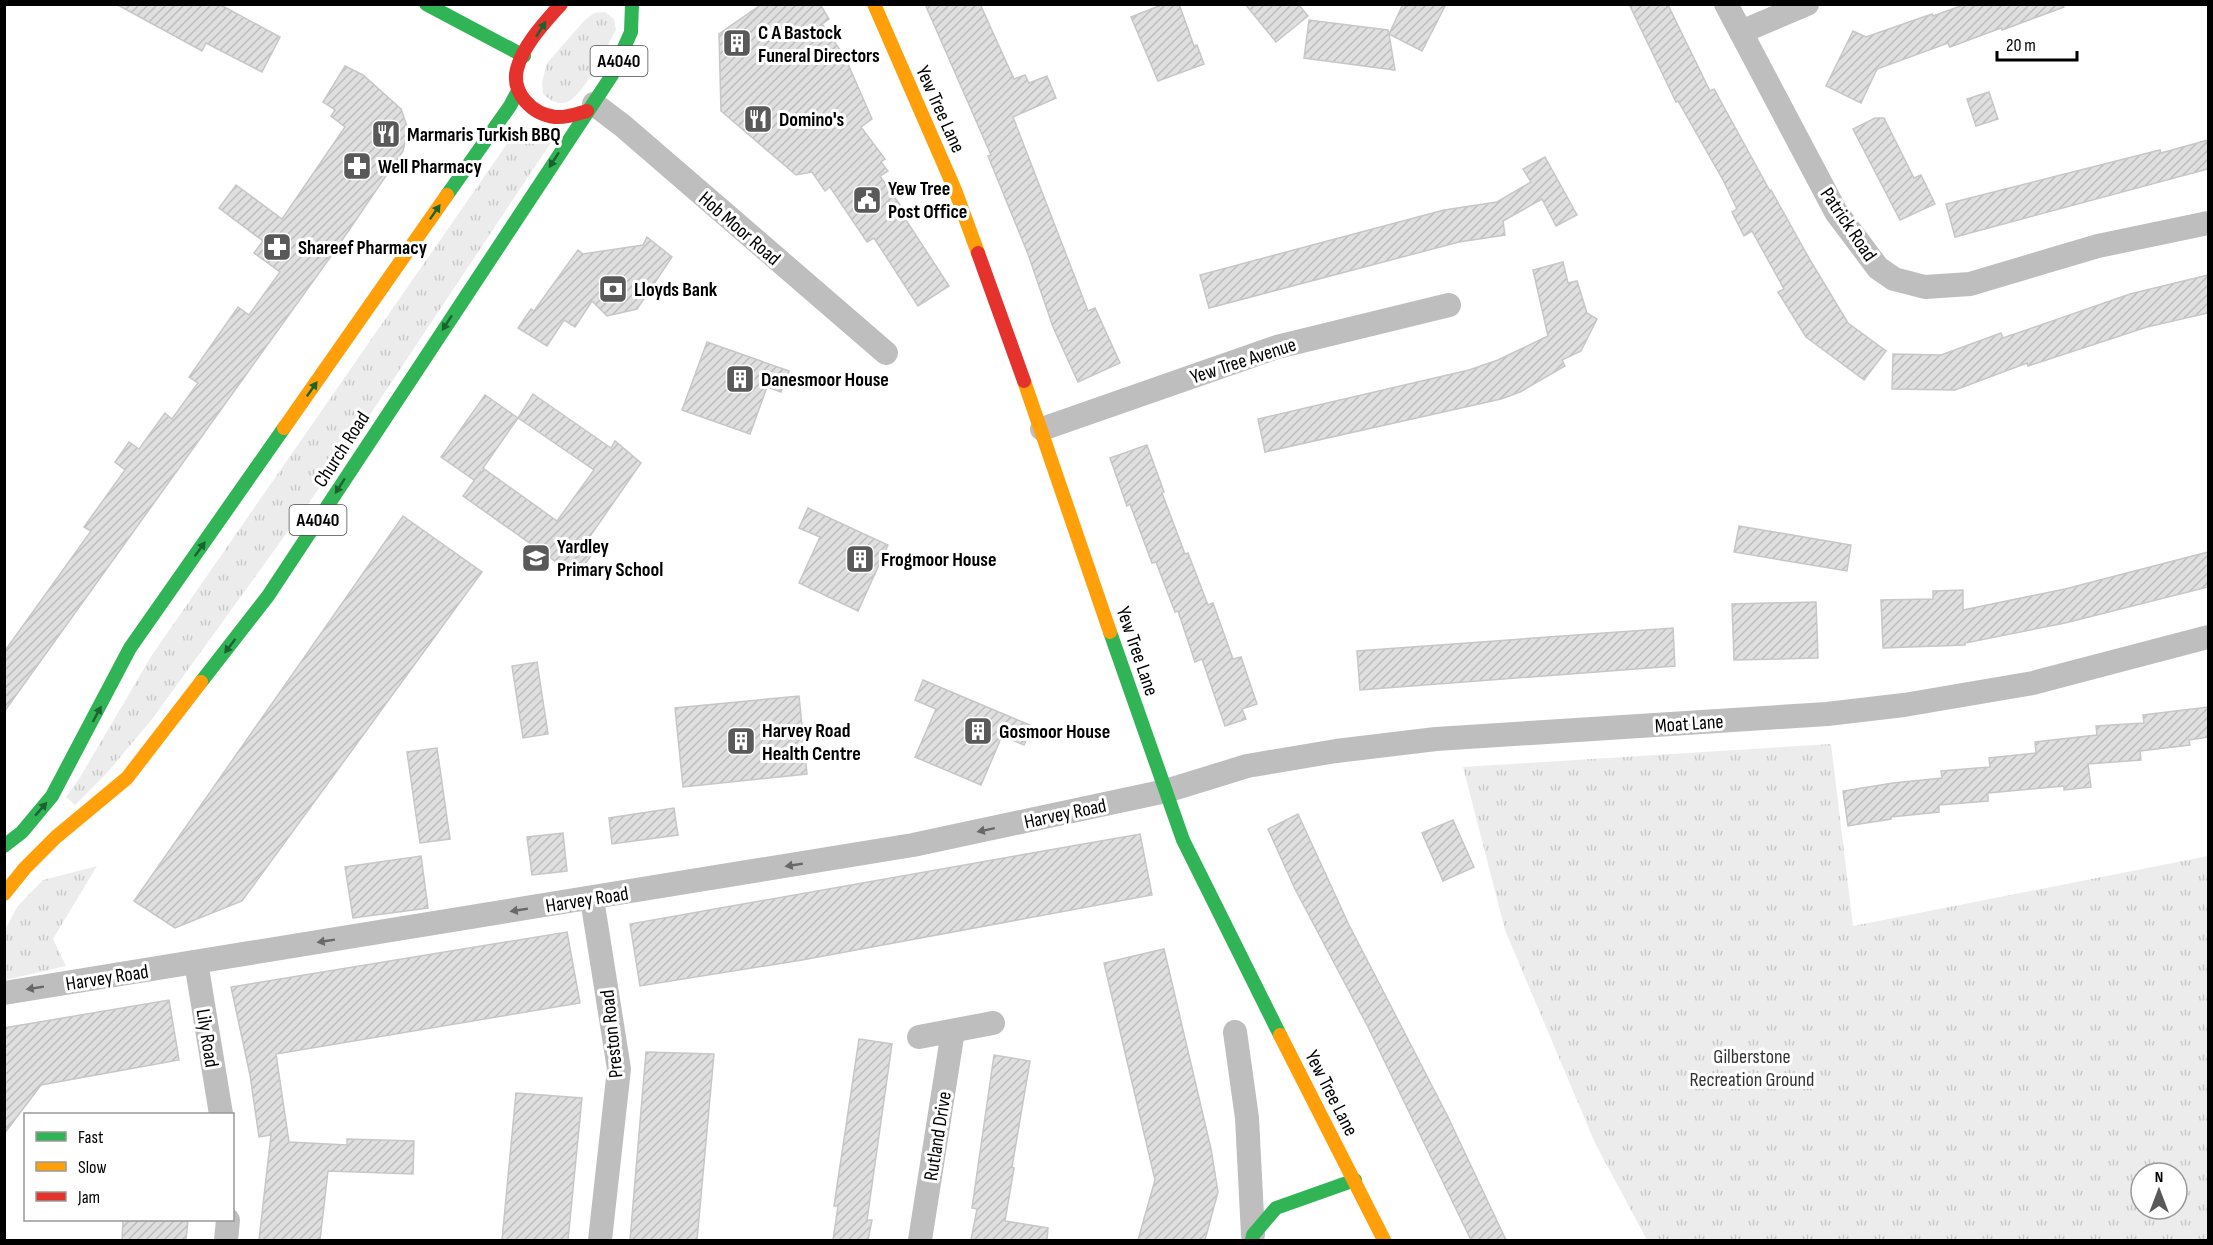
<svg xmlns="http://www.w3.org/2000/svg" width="2213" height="1245" font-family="'Sofia Sans Condensed',sans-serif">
<defs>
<pattern id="grass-tufts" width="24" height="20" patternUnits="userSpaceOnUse" patternTransform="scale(1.5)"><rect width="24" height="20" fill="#ececec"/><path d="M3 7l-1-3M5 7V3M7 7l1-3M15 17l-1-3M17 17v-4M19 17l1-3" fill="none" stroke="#c9c9c9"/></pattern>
<pattern id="building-hatch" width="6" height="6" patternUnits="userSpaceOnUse" patternTransform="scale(1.5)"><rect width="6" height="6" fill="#dfdfdf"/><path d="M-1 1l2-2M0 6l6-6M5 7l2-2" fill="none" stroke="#bebebe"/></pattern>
</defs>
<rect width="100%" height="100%" fill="#fff"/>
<g fill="url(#grass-tufts)" fill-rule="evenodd">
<path d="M605,12L614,19L616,30C606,47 583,100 564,103C555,104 549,99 543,94L542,82L547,63L584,21L594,13Z"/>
<polygon points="520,125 542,133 552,141 341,458 153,718 106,774 75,805 66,797 79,779 152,655"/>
<path d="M1831,744L1853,926L2208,856V1240H1647L1595,1143L1505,930L1463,767ZM2141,1173H2177V1209H2141Z"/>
<polygon points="97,866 53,939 66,966 5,980 5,930 17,907 43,880"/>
</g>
<g fill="url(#building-hatch)" stroke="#c7c7c7" stroke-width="1.5" fill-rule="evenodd">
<polygon points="116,4 219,4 280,37 262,72 206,43 202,51"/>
<polygon points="762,4 820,4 829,19 822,24 845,57 872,119 861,127 885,159 881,162 888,171 880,176 907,215 904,217 949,286 918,306 874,238 867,242 830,187 825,191 812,172 796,175 721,111 719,34"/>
<polygon points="925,4 980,4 1014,79 1025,75 1029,83 1047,76 1056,98 1013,117 1088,311 1095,308 1120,363 1078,382 1053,327 1028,254 988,156 991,155"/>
<polygon points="1164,4 1179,4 1194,46 1197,45 1204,64 1158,81 1131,17"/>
<polygon points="1245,4 1298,4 1308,16 1276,42"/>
<polygon points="1403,4 1446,4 1422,51 1389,34 1395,70 1304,58 1309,20 1388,30 1389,34"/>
<polygon points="1629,4 1668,5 1710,91 1714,89 1770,191 1771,190 1810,260 1848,323 1886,351 1864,380 1806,337 1778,292 1784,289 1752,231 1744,236 1732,212 1737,209 1723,180 1678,101 1676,102"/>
<polygon points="1966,4 2063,4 2064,7 2002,30 2001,28 1950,47 1948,43 1877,69 1861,103 1826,86 1853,31 1866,37 1932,14 1933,16"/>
<polygon points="345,66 363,75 401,109 408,129 403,151 334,252 4,712 4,652 91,531 84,527 125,470 115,462 129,442 139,449 165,413 172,419 198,383 189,377 238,307 249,315 280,272 254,253 263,241 219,208 236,185 282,219 345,127 331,116 335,110 323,102"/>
<polygon points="1989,92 1998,119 1976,126 1967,99"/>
<polygon points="1875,118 1884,118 1914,178 1921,175 1935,204 1900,220 1853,129"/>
<polygon points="2208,140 2208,169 1955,237 1946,204 2160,150 2161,153"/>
<polygon points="1545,157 1577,215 1556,226 1542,199 1503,221 1505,235 1459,242 1209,308 1200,275 1444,210 1497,202 1531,182 1523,169"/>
<polygon points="647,237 672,257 637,309 607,316 592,301 575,327 564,320 547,346 518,328 531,309 534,311 578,250 583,254 643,245"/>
<polygon points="1563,262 1568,283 1577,281 1587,313 1597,319 1581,351 1562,360 1565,366 1520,392 1501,399 1265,452 1258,419 1469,370 1498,360 1548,336 1533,270"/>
<polygon points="2208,275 2208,313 2147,327 2028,366 2027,363 1955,390 1892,389 1893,354 1941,355 2001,333 2003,338 2130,294"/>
<polygon points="707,342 789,371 781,392 767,387 750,434 682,410"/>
<path d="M533,394L611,448L615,441L641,463L586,542L596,549L576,576L463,496L481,471L474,480L441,457L485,395L518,418ZM518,418L594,470L557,521L483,468Z"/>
<polygon points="1147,445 1164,492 1162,493 1185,554 1188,553 1208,605 1213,603 1233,659 1241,657 1257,704 1242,709 1246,719 1225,726 1202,659 1195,662 1178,611 1175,612 1156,562 1152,563 1130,504 1127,506 1110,458"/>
<polygon points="808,508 888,545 858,611 799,583 820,537 799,528"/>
<polygon points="403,516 482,572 242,901 175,928 134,901"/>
<polygon points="1739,526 1851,545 1847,571 1734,552"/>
<polygon points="2208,552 2208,587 2065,623 1965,643 1965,645 1883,648 1881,600 1933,599 1933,591 1963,590 1963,610 2065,589"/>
<polygon points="1816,602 1818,658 1734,660 1732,604"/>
<polygon points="1673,628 1675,666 1360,690 1357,651"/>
<polygon points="537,662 548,734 523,738 512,666"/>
<polygon points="923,680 1032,726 1024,745 1002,736 981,785 915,757 936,709 915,700"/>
<polygon points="799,696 807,774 683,787 675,708"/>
<polygon points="2208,707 2208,737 2189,740 2190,745 2140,751 2141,760 2088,764 2091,787 2064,790 2064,786 1988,793 1988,801 1939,805 1939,812 1891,817 1891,819 1848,826 1843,791 1893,783 1942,778 1941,771 1990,767 1989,758 2036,753 2035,742 2097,735 2096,726 2144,723 2143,715"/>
<polygon points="437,748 450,839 420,843 407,752"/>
<polygon points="674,808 678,835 612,844 609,818"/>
<polygon points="1298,814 1349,925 1447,1115 1506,1240 1471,1240 1368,1027 1295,889 1268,829"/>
<polygon points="1453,820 1474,867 1443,881 1422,833"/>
<polygon points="563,833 567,871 532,875 527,837"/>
<polygon points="1140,834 1152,895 802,960 640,986 630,924"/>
<polygon points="421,856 428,908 353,918 345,867"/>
<polygon points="567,932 580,1003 276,1054 289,1142 347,1145 347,1139 414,1141 413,1174 328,1171 320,1240 259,1240 271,1135 259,1137 250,1075 231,987"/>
<polygon points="1164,949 1211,1149 1218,1192 1205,1240 1138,1240 1155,1180 1104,963"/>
<polygon points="169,1000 179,1060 41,1085 4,1134 4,1028"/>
<polygon points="859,1039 892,1044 867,1220 872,1220 868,1240 833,1240 838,1206 834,1206"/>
<polygon points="646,1052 714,1054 697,1240 630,1240"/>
<polygon points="994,1055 1030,1061 1012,1167 1014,1168 1005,1221 1048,1228 1047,1240 971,1240 977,1209 972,1208"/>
<polygon points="516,1093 582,1098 568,1240 502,1240"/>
<polygon points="123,1220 188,1220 186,1240 122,1240"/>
</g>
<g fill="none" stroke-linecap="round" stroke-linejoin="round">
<g stroke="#bebebe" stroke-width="24">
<polyline points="1726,4 1836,212 1878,268 1894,279 1925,287 1970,284 2098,246 2208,223"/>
<polyline points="1741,32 1807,4"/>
<polyline points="594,104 623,126 886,353"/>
<polyline points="1042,429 1277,347 1449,305"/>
<polyline points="592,899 619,1069 600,1240"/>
<polyline points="196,962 221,1114"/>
<polyline points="4,993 913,845 1166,791 1247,766 1336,751 1436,739 1827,714 1904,705 2033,683 2208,637"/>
<polyline points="1235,1032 1247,1118 1253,1235"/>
<polyline points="919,1037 993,1023"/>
<polyline points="226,1240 228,1220"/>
<polyline points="920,1240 953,1031"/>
</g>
<g stroke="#30b455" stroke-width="14">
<polyline points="426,4 524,56"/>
<polyline points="447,195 510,106 518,91"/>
<polyline points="1110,632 1183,840 1280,1035"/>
<polyline points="201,682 268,596 612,75 631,32 632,4"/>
<polyline points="4,846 22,832 52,796 130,648 284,428"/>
<polyline points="1252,1240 1253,1235 1276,1208 1355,1180"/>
</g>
<g stroke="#ff9f0a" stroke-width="14">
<polyline points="874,4 955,190 978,253"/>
<polyline points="1024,381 1110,632"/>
<polyline points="284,428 447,195"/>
<polyline points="4,894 25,868 56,837 127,778 201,682"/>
<polyline points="1280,1035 1384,1240"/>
</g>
<g stroke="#e5322d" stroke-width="14">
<path d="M561,4C545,22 523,45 517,69C511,93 532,114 555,117C566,118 577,114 587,111"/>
<polyline points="978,253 1024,381"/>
</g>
</g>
<defs><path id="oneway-solid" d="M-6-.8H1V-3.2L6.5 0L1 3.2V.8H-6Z" transform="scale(1.5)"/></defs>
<g fill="#1a632f">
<use href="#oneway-solid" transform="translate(541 29) rotate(-57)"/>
<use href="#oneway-solid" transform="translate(554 160) rotate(123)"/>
<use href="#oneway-solid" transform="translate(435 212) rotate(-55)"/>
<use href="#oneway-solid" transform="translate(447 323) rotate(123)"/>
<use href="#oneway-solid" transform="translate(312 389) rotate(-55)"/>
<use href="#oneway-solid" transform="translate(340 486) rotate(123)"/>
<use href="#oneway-solid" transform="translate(200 549) rotate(-54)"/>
<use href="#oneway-solid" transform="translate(230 646) rotate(127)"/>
<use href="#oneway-solid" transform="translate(97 714) rotate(-62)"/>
<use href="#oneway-solid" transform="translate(41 809) rotate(-49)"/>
</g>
<g fill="#686868">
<use href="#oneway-solid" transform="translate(986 830) rotate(168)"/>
<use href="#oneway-solid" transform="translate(794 865) rotate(171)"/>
<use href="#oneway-solid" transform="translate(519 910) rotate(171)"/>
<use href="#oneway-solid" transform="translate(326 941) rotate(171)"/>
<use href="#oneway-solid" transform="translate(35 988) rotate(171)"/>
</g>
<defs>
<g id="building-square" transform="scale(1.5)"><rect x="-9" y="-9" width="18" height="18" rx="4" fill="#595959" stroke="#fff"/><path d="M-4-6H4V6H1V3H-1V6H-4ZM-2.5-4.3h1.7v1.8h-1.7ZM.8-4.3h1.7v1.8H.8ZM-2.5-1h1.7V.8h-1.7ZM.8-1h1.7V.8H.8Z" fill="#fff"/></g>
<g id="restaurant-square" transform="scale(1.5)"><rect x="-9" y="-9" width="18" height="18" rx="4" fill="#595959" stroke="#fff"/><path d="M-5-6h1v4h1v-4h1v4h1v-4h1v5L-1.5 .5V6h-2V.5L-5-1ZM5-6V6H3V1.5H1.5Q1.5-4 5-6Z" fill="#fff"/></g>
<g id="pharmacy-square" transform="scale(1.5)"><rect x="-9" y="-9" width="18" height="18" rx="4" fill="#595959" stroke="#fff"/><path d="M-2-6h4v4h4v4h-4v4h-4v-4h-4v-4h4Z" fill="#fff"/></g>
<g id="civic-square" transform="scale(1.5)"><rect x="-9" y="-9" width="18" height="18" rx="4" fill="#595959" stroke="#fff"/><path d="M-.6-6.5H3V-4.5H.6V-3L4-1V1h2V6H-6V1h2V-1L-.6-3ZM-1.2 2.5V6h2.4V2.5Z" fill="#fff"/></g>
<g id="bank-square" transform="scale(1.5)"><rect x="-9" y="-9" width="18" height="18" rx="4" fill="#595959" stroke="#fff"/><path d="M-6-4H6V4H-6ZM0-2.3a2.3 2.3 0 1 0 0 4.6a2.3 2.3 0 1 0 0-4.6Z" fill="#fff"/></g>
<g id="school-square" transform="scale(1.5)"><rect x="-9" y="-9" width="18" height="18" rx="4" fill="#595959" stroke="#fff"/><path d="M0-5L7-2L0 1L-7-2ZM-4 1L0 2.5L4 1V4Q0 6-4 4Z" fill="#fff"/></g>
</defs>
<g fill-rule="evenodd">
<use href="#building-square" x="737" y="43"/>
<use href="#restaurant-square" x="758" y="119"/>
<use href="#restaurant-square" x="386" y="134"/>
<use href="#pharmacy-square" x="357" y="166"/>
<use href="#civic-square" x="867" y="200"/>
<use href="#pharmacy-square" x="277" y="247"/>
<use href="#bank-square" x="613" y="289"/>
<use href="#building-square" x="740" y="379"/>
<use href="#school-square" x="536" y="558"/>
<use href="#building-square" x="860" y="559"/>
<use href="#building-square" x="978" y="731"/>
<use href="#building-square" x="741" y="741"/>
</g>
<g text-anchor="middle" stroke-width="6" stroke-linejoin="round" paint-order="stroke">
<g fill="#fff" stroke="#4c4c4c" stroke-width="1.5">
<rect x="590.5" y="46" width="57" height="30" rx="4.5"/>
<rect x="289.5" y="505" width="57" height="30" rx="4.5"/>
</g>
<g font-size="18" font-weight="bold" fill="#000">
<text x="619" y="67">A4040</text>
<text x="318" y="526">A4040</text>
</g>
<g font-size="20" font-weight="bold" fill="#000" stroke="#fff" text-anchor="start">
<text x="758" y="39">C A Bastock<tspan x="758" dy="23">Funeral Directors</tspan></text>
<text x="779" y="126">Domino's</text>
<text x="407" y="141">Marmaris Turkish BBQ</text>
<text x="378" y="173">Well Pharmacy</text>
<text x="888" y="195">Yew Tree<tspan x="888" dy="23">Post Office</tspan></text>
<text x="298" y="254">Shareef Pharmacy</text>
<text x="634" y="296">Lloyds Bank</text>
<text x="761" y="386">Danesmoor House</text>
<text x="557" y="553">Yardley<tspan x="557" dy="23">Primary School</tspan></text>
<text x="881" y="566">Frogmoor House</text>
<text x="762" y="737">Harvey Road<tspan x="762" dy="23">Health Centre</tspan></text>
<text x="999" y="738">Gosmoor House</text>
</g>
<g font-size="20" fill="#000" stroke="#fff">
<text transform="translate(941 109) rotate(66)" y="7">Yew Tree Lane</text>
<text transform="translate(1849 224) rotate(56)" y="7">Patrick Road</text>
<text transform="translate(740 228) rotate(41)" y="7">Hob Moor Road</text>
<text transform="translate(1243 360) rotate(-18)" y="7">Yew Tree Avenue</text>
<text transform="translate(341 449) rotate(-57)" y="7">Church Road</text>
<text transform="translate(1138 651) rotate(71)" y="7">Yew Tree Lane</text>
<text transform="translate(1689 723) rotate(-4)" y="7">Moat Lane</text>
<text transform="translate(1065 813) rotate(-12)" y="7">Harvey Road</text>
<text transform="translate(587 899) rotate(-9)" y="7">Harvey Road</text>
<text transform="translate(107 977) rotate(-9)" y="7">Harvey Road</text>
<text transform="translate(611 1034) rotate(-96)" y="7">Preston Road</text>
<text transform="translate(208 1038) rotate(81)" y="7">Lily Road</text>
<text transform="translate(1332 1093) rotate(63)" y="7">Yew Tree Lane</text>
<text transform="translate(937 1136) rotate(-81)" y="7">Rutland Drive</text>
</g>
<g font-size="20" fill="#333" stroke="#fff">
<text x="1752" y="1063">Gilberstone<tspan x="1752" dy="23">Recreation Ground</tspan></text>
</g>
</g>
<rect width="2213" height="1245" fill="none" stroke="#000000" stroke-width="12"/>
<rect x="24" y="1113" width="210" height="108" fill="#ffffff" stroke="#999999" stroke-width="1.5"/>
<rect x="36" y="1132" width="30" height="9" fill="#30b455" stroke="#999999" stroke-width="1.5"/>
<text x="78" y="1143" font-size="18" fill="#000000">Fast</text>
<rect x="36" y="1162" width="30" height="9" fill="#ff9f0a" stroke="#999999" stroke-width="1.5"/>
<text x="78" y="1173" font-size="18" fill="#000000">Slow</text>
<rect x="36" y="1192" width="30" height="9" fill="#e5322d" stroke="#999999" stroke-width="1.5"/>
<text x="78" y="1203" font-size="18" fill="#000000">Jam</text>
<g transform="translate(2159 1191)"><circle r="28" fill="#ffffff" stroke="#999999" stroke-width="1.5"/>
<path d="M0-4.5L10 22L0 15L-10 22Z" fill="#595959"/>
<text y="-9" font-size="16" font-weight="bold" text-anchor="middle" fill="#000000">N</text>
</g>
<path d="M1997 51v9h80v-9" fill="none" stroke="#000000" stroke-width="3"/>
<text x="2006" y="51" font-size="18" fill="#000000" stroke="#ffffff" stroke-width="4.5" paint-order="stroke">20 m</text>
</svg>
